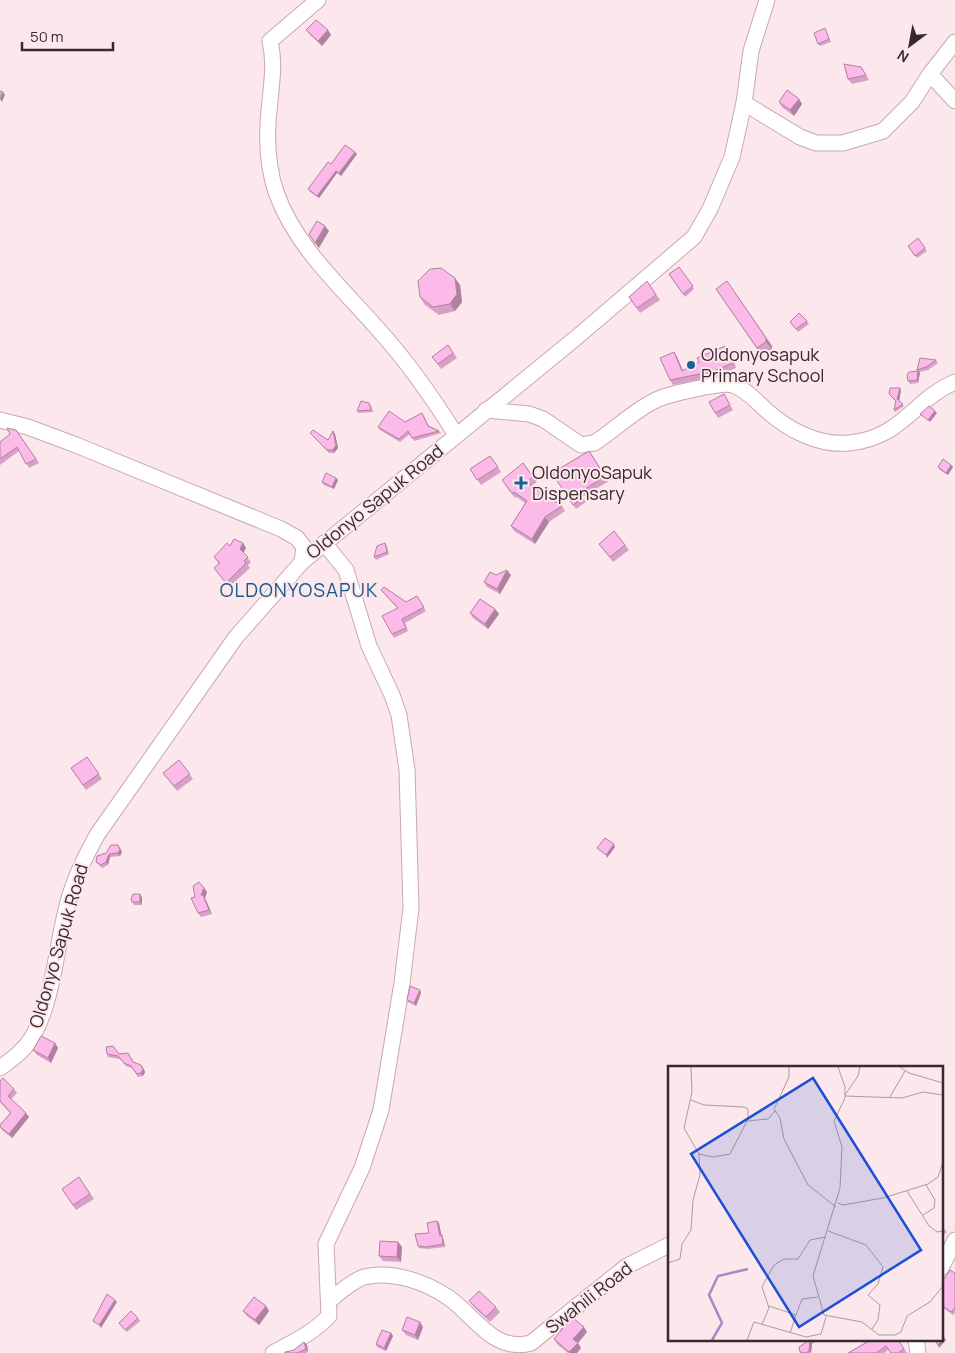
<svg xmlns="http://www.w3.org/2000/svg" width="955" height="1353" font-family="Manrope,sans-serif">
<rect width="100%" height="100%" fill="#fbe7ec"/>
<g fill="none" stroke-linecap="round" stroke-linejoin="round">
<g stroke="#c9a9b1" stroke-width="17">
<g id="street">
<path d="M318,0L270,41C275,64 272,78 270,101C266,132 266,162 276,192C295,246 340,286 377,328C407,361 433,398 456,435"/>
<polyline points="955,42 930,74 955,101"/>
<polyline points="744,103 800,137 816,143 843,143 883,131 912,102 930,74"/>
<path d="M486,410L529,414L543,419L581,445L594,443C615,430 633,411 656,400C668,394 722,382 733,385C746,389 757,402 766,410C788,430 819,446 849,443C902,438 913,400 955,382"/>
<polyline points="0,420 28,427 76,445 281,529 297,538 304,547 302,562"/>
<path d="M0,1068C12,1059 25,1050 33,1036C53,999 56,950 66,910C72,883 84,859 97,835L236,637L302,562L577,337L694,237L710,209L732,157L744,103L751,51L767,0"/>
<polyline points="941,1268 955,1240"/>
<path d="M329,1301C339,1293 352,1281 364,1277C392,1270 426,1282 449,1298C475,1316 493,1353 531,1343L627,1266L669,1245"/>
<polyline points="916,1339 918,1353"/>
<path d="M273,1353C293,1342 313,1333 329,1316L326,1244L362,1168L381,1110L402,983L411,908L407,770L399,715L392,695L369,646L346,570L324,543"/>
</g>
</g>
<use href="#street" stroke="#fff" stroke-width="15"/>
</g>
<g fill="#d8a0c7">
<polygon points="306,30 331,35 322,46 310,35"/>
<polygon points="826,31 831,42 820,46 818,44"/>
<polygon points="861,67 869,80 852,84 848,79"/>
<polygon points="799,99 802,104 794,116 782,107 779,102"/>
<polygon points="357,154 341,176 337,173 319,198 310,192 308,189 331,164"/>
<polygon points="918,238 927,251 917,258 908,246"/>
<polygon points="679,267 694,289 685,297 669,274"/>
<polygon points="647,281 660,300 640,313 629,297"/>
<polygon points="460,285 462,302 455,311 439,315 425,305 420,297"/>
<polygon points="716,289 772,346 772,349 762,356"/>
<polygon points="807,321 809,324 798,332 790,322"/>
<polygon points="448,345 457,358 441,369 432,357"/>
<polygon points="729,351 736,368 717,376 673,385 670,380 674,352 677,357 683,370"/>
<polygon points="936,360 938,363 928,370 920,372 918,383 910,384 908,381 917,370"/>
<polygon points="901,390 899,401 904,406 895,412 894,410 896,402 889,394"/>
<polygon points="724,394 733,410 718,418 715,413"/>
<polygon points="371,405 373,412 359,413 357,411"/>
<polygon points="422,413 429,426 439,431 441,433 414,441 410,434 400,442 380,430 378,427 405,422"/>
<polygon points="16,430 39,463 29,468 19,451 0,465 0,442"/>
<polygon points="333,431 335,434 338,448 334,453 329,453 310,433 328,440"/>
<polygon points="589,451 609,481 582,497 586,502 576,509 552,473"/>
<polygon points="490,456 501,472 481,485 470,469"/>
<polygon points="523,463 537,482 531,486 562,506 565,511 549,522 535,544 514,531 511,526 525,503 517,497 515,498 505,485"/>
<polygon points="951,465 953,467 948,475 940,470 938,467"/>
<polygon points="336,478 338,480 334,489 324,485 322,482"/>
<polygon points="243,543 246,548 243,553 251,562 248,565 250,568 229,587 214,568 219,564 214,557 230,546"/>
<polygon points="385,543 387,546 389,554 376,560 374,557"/>
<polygon points="599,544 625,545 629,550 613,562"/>
<polygon points="496,575 511,575 500,594 487,587 484,582"/>
<polygon points="381,590 406,602 417,596 426,611 405,623 408,631 394,638 392,634 397,608"/>
<polygon points="495,609 499,614 488,629 473,618 470,613"/>
<polygon points="87,757 102,779 86,790 71,768"/>
<polygon points="179,760 193,779 177,791 163,773"/>
<polygon points="120,848 122,852 120,856 110,857 108,865 102,868 96,862 106,853"/>
<polygon points="204,888 207,892 205,898 212,914 201,917 198,913 195,897"/>
<polygon points="142,897 142,905 134,905 132,902"/>
<polygon points="421,993 416,1006 408,1002 407,1000"/>
<polygon points="55,1043 58,1048 51,1063 37,1055 33,1050"/>
<polygon points="128,1053 134,1062 143,1067 145,1072 143,1076 138,1077 132,1068 126,1066 120,1059 108,1057 107,1054"/>
<polygon points="0,1081 14,1089 17,1093 11,1099 29,1117 12,1138 2,1130 0,1127 0,1125 10,1113 0,1102"/>
<polygon points="79,1177 94,1199 76,1210 62,1189"/>
<polygon points="437,1221 439,1223 441,1235 443,1238 445,1247 427,1249 419,1248 418,1246 429,1233"/>
<polygon points="941,1225 947,1232 941,1237"/>
<polygon points="398,1242 402,1247 401,1262 383,1261 379,1256"/>
<polygon points="955,1273 955,1313 953,1315 941,1306 941,1283"/>
<polygon points="469,1301 496,1307 500,1312 490,1322 473,1306"/>
<polygon points="266,1306 269,1311 259,1325 247,1316 243,1311"/>
<polygon points="138,1318 140,1321 127,1332 119,1323"/>
<polygon points="423,1327 418,1340 406,1335 402,1330"/>
<polygon points="587,1332 578,1343 581,1348 577,1353 568,1353 557,1344 554,1339"/>
<polygon points="391,1333 393,1336 386,1351 377,1347 376,1344"/>
<polygon points="808,1339 820,1339 812,1344 811,1353 801,1353 799,1347 808,1341"/>
<polygon points="867,1339 888,1339 889,1341 898,1339 907,1353 891,1353 888,1350 884,1353 848,1353 868,1341"/>
<polygon points="304,1342 307,1345 308,1352 306,1353 285,1353 294,1350"/>
</g>
<g fill="#b082a2">
<polygon points="328,30 331,35 322,46 318,41"/>
<polygon points="3,92 5,95 2,102 0,99"/>
<polygon points="799,99 802,104 794,116 790,110"/>
<polygon points="355,152 357,154 341,176 339,173"/>
<polygon points="336,171 337,173 319,198 317,196"/>
<polygon points="325,226 329,231 319,248 315,243"/>
<polygon points="455,278 460,285 462,302 455,311 450,304"/>
<polygon points="727,281 772,346 772,349 766,342"/>
<polygon points="725,346 729,351 736,368 733,363"/>
<polygon points="674,352 677,357 685,376 682,371"/>
<polygon points="918,371 920,373 918,383 917,380"/>
<polygon points="900,388 901,390 899,402 897,399"/>
<polygon points="935,411 937,413 930,422 928,420"/>
<polygon points="333,431 335,434 338,448 334,453 333,450"/>
<polygon points="951,465 953,467 948,475 946,473"/>
<polygon points="336,478 338,480 334,489 332,487"/>
<polygon points="545,517 549,522 535,544 532,539"/>
<polygon points="243,543 246,548 243,554 240,549"/>
<polygon points="507,570 511,575 500,594 497,589"/>
<polygon points="495,609 499,614 488,629 485,624"/>
<polygon points="614,844 615,847 607,858 606,855"/>
<polygon points="118,845 122,852 120,856 118,853"/>
<polygon points="109,854 110,857 108,865 106,862"/>
<polygon points="204,888 207,892 205,898 212,914 201,895"/>
<polygon points="140,894 142,897 142,905 140,902"/>
<polygon points="420,990 421,993 416,1006 414,1003"/>
<polygon points="55,1043 58,1048 51,1063 48,1058"/>
<polygon points="141,1065 145,1072 143,1076 141,1073"/>
<polygon points="26,1113 29,1117 12,1138 9,1134"/>
<polygon points="437,1221 439,1223 442,1238 440,1236"/>
<polygon points="442,1235 443,1238 445,1247 443,1244"/>
<polygon points="398,1242 402,1247 401,1262 397,1257"/>
<polygon points="115,1300 117,1302 101,1328 99,1325"/>
<polygon points="266,1306 269,1311 259,1325 255,1320"/>
<polygon points="420,1322 423,1327 418,1340 415,1335"/>
<polygon points="584,1327 587,1332 578,1343 581,1348 577,1353 570,1353 573,1339"/>
<polygon points="391,1333 393,1336 386,1351 384,1348"/>
<polygon points="941,1333 946,1340 939,1348 938,1345"/>
<polygon points="810,1341 812,1344 811,1353 809,1351"/>
<polygon points="304,1342 307,1345 308,1352 306,1349"/>
</g>
<g fill="#fbbae7" stroke="#b082a2">
<polygon points="316,20 328,30 318,41 306,30"/>
<polygon points="825,28 829,39 818,44 814,33"/>
<polygon points="844,64 861,67 866,75 848,79"/>
<polygon points="787,90 799,99 790,110 779,102"/>
<polygon points="0,91 3,92 0,99"/>
<polygon points="345,145 355,152 339,173 336,171 317,196 308,189 328,162 331,164"/>
<polygon points="317,221 325,226 315,243 309,234"/>
<polygon points="918,238 925,248 915,256 908,246"/>
<polygon points="679,267 693,286 683,294 669,274"/>
<polygon points="441,268 455,278 457,294 450,304 433,307 420,297 418,281 430,269"/>
<polygon points="647,281 656,295 637,308 629,297"/>
<polygon points="727,281 766,338 766,342 757,348 716,289"/>
<polygon points="799,313 807,321 796,329 790,322"/>
<polygon points="448,345 453,353 438,364 432,357"/>
<polygon points="725,346 733,363 714,371 670,380 660,358 674,352 682,371 699,362 697,358"/>
<polygon points="920,358 936,360 926,367 917,370"/>
<polygon points="918,371 917,380 908,381 907,375 909,372"/>
<polygon points="890,388 900,388 897,399 903,404 894,410 896,401 889,394"/>
<polygon points="724,394 730,405 715,413 709,402"/>
<polygon points="361,401 369,403 371,410 357,411"/>
<polygon points="929,406 935,411 928,420 920,414"/>
<polygon points="389,411 405,422 422,413 428,426 439,431 412,438 408,431 399,439 378,427"/>
<polygon points="7,428 16,430 36,459 26,464 17,447 0,459 0,442 10,434"/>
<polygon points="313,430 328,440 333,431 336,445 333,450 327,450 310,433"/>
<polygon points="589,451 605,476 579,493 582,498 573,505 552,473"/>
<polygon points="490,456 498,467 477,480 470,469"/>
<polygon points="943,459 951,465 946,473 938,467"/>
<polygon points="523,463 533,477 526,482 562,506 545,517 532,539 511,526 527,501 514,492 512,493 502,480"/>
<polygon points="326,473 336,478 332,487 322,482"/>
<polygon points="614,531 625,545 610,557 599,544"/>
<polygon points="234,539 243,543 240,549 248,557 244,561 246,563 226,583 214,568 220,563 214,557 227,543 230,546"/>
<polygon points="385,543 387,552 374,557 377,546"/>
<polygon points="507,570 497,589 484,582 490,572 496,575"/>
<polygon points="384,587 406,602 417,596 424,607 402,619 406,628 392,634 382,616 398,608 381,590"/>
<polygon points="480,599 495,609 485,624 470,613"/>
<polygon points="87,757 99,774 83,785 71,768"/>
<polygon points="179,760 190,774 174,786 163,773"/>
<polygon points="605,838 614,844 606,855 597,848"/>
<polygon points="111,845 118,845 120,850 118,853 109,854 106,862 101,865 96,862 97,856 106,853"/>
<polygon points="199,882 204,888 201,895 203,895 209,910 198,913 191,898 195,897 193,886"/>
<polygon points="133,894 140,894 140,902 132,902 131,899"/>
<polygon points="410,986 420,990 414,1003 407,1000"/>
<polygon points="41,1036 55,1043 48,1058 33,1050"/>
<polygon points="113,1046 119,1054 128,1053 133,1062 141,1065 143,1069 141,1073 137,1074 131,1066 124,1063 118,1056 107,1054 106,1047"/>
<polygon points="3,1078 14,1089 8,1096 26,1113 9,1134 0,1127 0,1125 11,1113 0,1101 0,1081"/>
<polygon points="79,1177 90,1194 73,1205 62,1189"/>
<polygon points="437,1221 440,1236 442,1235 443,1244 426,1247 418,1246 415,1234 429,1233 427,1223"/>
<polygon points="380,1241 398,1242 397,1257 379,1256"/>
<polygon points="950,1270 955,1273 955,1308 951,1312 941,1305 941,1283"/>
<polygon points="479,1291 496,1307 486,1317 469,1301"/>
<polygon points="107,1294 115,1300 99,1325 93,1321"/>
<polygon points="254,1297 266,1306 255,1320 243,1311"/>
<polygon points="131,1311 138,1318 125,1330 119,1323"/>
<polygon points="407,1317 420,1322 415,1335 402,1330"/>
<polygon points="572,1317 584,1327 573,1339 578,1343 569,1352 554,1339"/>
<polygon points="382,1330 391,1333 384,1348 376,1344"/>
<polygon points="941,1333 944,1337 938,1345 934,1339 941,1339"/>
<polygon points="808,1339 813,1339 810,1341 809,1351 806,1353 800,1352 799,1347 808,1341"/>
<polygon points="868,1339 887,1339 888,1341 898,1339 904,1349 898,1353 891,1353 886,1346 876,1353 848,1353 869,1341"/>
<polygon points="304,1342 306,1349 297,1353 285,1353 285,1352 294,1350"/>
</g>
<g fill="#186296" stroke="#fbe7ec" stroke-width="2">
<circle cx="691" cy="365" r="5"/>
<path d="M518.5 475.5h5v5h5v5h-5v5h-5v-5h-5v-5h5z"/>
</g>
<g text-anchor="middle" stroke-width="4" stroke-linejoin="round" paint-order="stroke">
<g font-size="18" fill="#372a2d" stroke="#fbe7ec" text-anchor="start">
<text x="701" y="361">Oldonyosapuk<tspan x="701" dy="21">Primary School</tspan></text>
<text x="532" y="479">OldonyoSapuk<tspan x="532" dy="21">Dispensary</tspan></text>
</g>
<g font-size="18" fill="#372a2d" stroke="#fbe7ec">
<text transform="translate(375 502) rotate(-39)" y="6">Oldonyo Sapuk Road</text>
<text transform="translate(59 946) rotate(-74)" y="6">Oldonyo Sapuk Road</text>
<text transform="translate(589 1298) rotate(-38)" y="6">Swahili Road</text>
</g>
<g font-size="19" letter-spacing="1" fill="#185b8a" stroke="#fbe7ec">
<text x="299" y="597">OLDONYOSAPUK</text>
</g>
</g>
<g transform="translate(668 1066)">
<rect width="275" height="275" fill="#fbe7ec"/>
<path fill="none" stroke="#af87c2" stroke-width="2.5" d="M44,274L54,257L41,229L50,210L80,203"/>
<path fill="none" stroke="#ad9ba0" stroke-width="1" d="M23,1L24,26L16,62L31,88L45,91L62,88L79,55L100,53L107,45M121,1V11L106,43L112,52L116,73L140,119L168,141M170,1L177,21V32L166,55L174,81L172,122L145,210L156,249L194,256L211,269H227L233,266L239,250L262,236L275,220M232,1L241,7L275,17M177,29L190,10L192,1M177,30L234,32L255,26L275,29M222,31L237,5M23,34L36,39L76,41L80,43V54M239,125L261,160L269,166L275,165M170,137L175,139L215,132L260,118L270,111L275,96M255,149L266,142L267,134L258,119M160,165L198,179L215,201L210,218L200,229L212,239L210,254L204,263M0,197L12,193L14,178L23,164L25,134L32,109L31,88M101,240L128,249L122,267M128,249L134,233L150,231M94,258L101,242L94,221L106,199L116,193H130L142,174L158,171M79,274L86,256L138,271L153,268L158,251"/>
<path fill="#1d4ed8" fill-opacity="0.15" stroke="#1d4ed8" stroke-width="2.5" d="M145,12L253,184L131,261L23,88Z"/>
<rect width="275" height="275" fill="none" stroke="#372a2d" stroke-width="2.5"/>
</g>
<g transform="translate(910 45) rotate(212)" stroke="#fbe7ec" stroke-width="4" paint-order="stroke">
<path d="M0-4L9 19L0 12L-9 19Z" fill="#372a2d"/>
<text y="-8" font-size="14" font-weight="bold" text-anchor="middle" fill="#372a2d">N</text>
</g>
<path d="M22 42v8h91v-8" fill="none" stroke="#372a2d" stroke-width="2.5"/>
<text x="30" y="42" font-size="15" fill="#372a2d" stroke="#fbe7ec" stroke-width="4" paint-order="stroke">50 m</text>
</svg>
